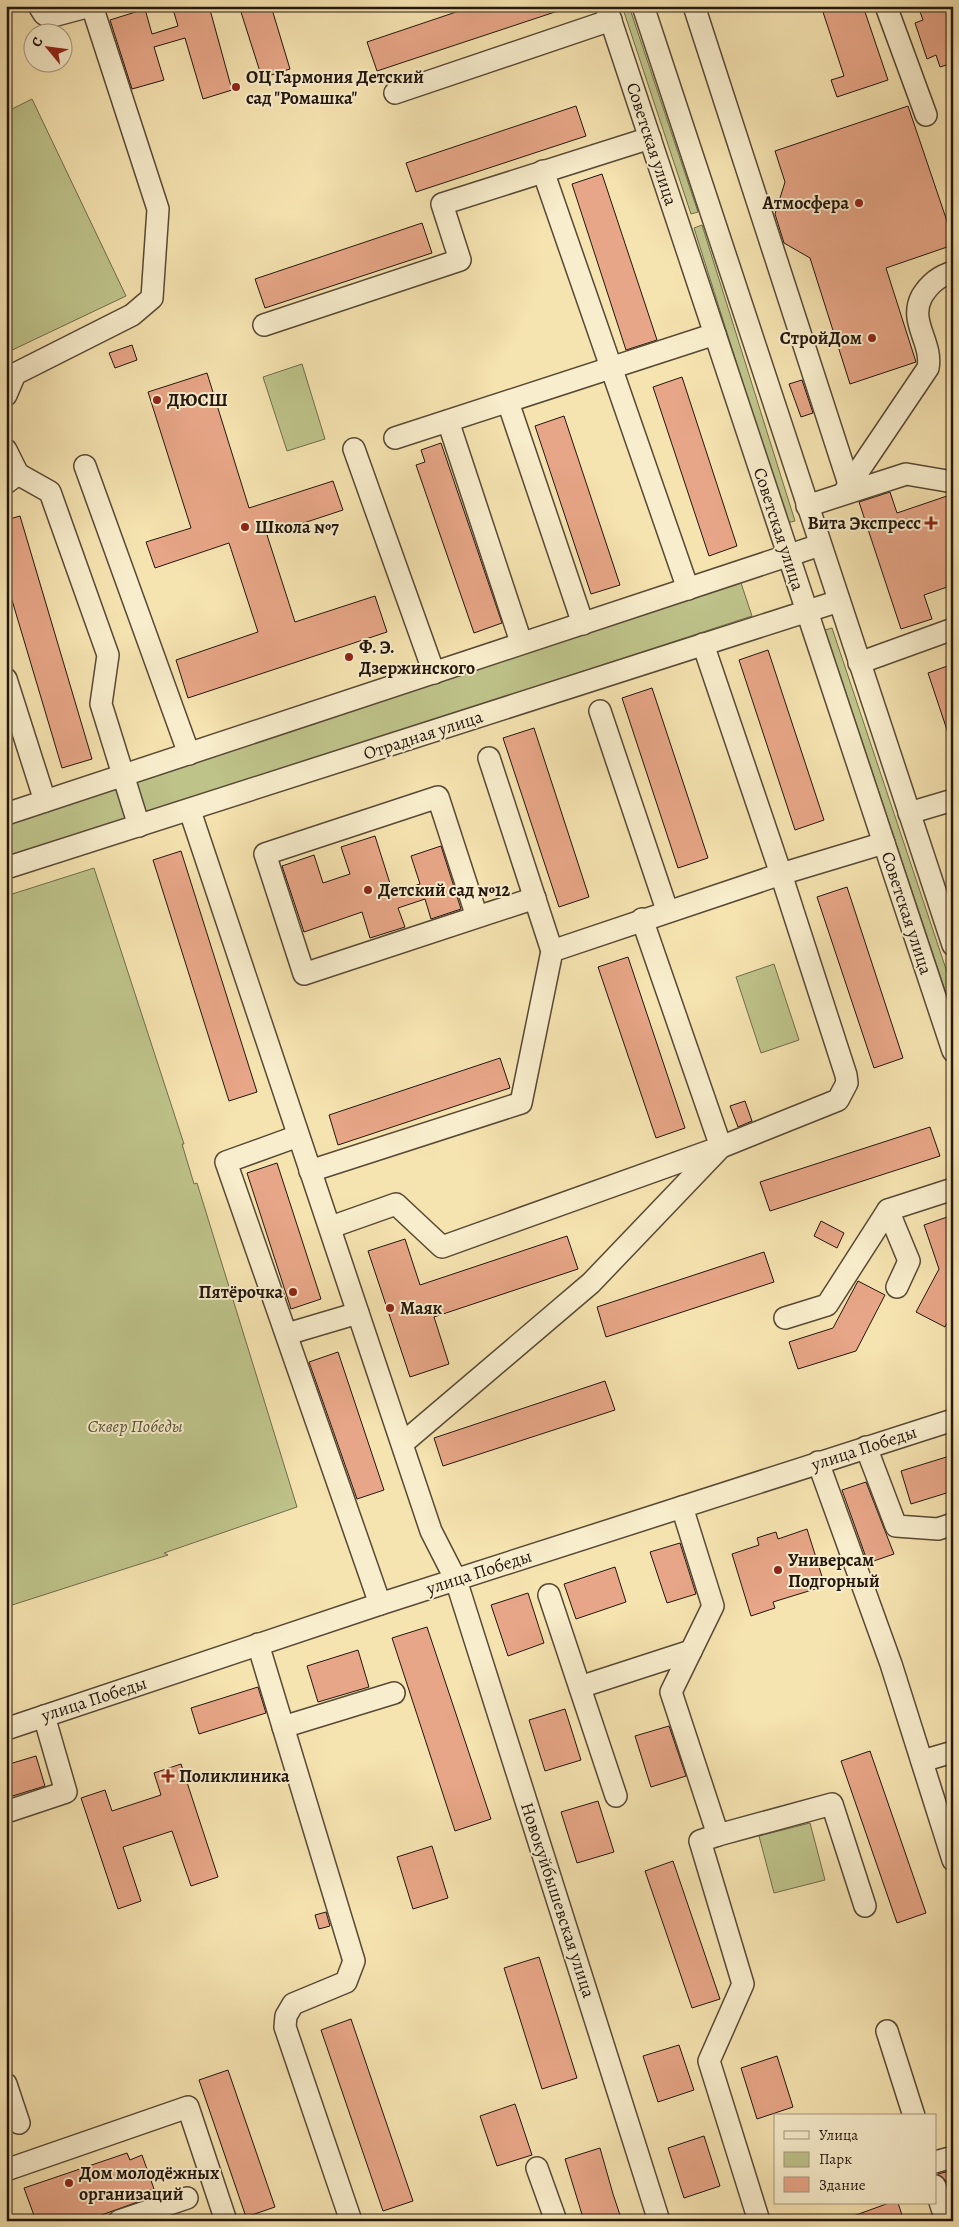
<svg xmlns="http://www.w3.org/2000/svg" width="959" height="2227" font-family="Alegreya,serif">
<rect width="100%" height="100%" fill="#f5e3b0"/>
<filter id="stains"><feTurbulence type="fractalNoise" baseFrequency=".004" numOctaves="4"/><feColorMatrix values="0 0 0 0 .2 0 0 0 0 .09 0 0 0 0 .02 0 0 0 .5 -.17"/></filter>
<radialGradient id="worn" r=".72"><stop offset=".6" stop-color="#630" stop-opacity="0"/><stop offset="1" stop-color="#630" stop-opacity=".3"/></radialGradient>
<g fill="#bec38a" stroke="#706c4c">
<polygon points="622,6 629,6 698,212 691,214"/>
<polygon points="32,99 126,296 6,353 6,112"/>
<polygon points="702,225 795,521 787,523 694,228"/>
<polygon points="302,364 325,439 287,451 263,377"/>
<polygon points="741,583 752,616 6,859 6,822"/>
<polygon points="832,628 953,990 953,1014 825,630"/>
<polygon points="94,868 184,1144 182,1144 194,1184 197,1183 297,1507 164,1553 168,1555 6,1607 6,896"/>
<polygon points="774,964 799,1040 761,1053 736,977"/>
<polygon points="810,1823 825,1880 774,1893 759,1836"/>
</g>
<g fill="#e7a687" stroke="#23160e">
<polygon points="172,6 209,6 232,90 203,99 185,38 154,47 164,80 132,89 110,20 145,9 152,34 178,26"/>
<polygon points="250,6 271,6 290,69 262,78 240,9"/>
<polygon points="474,6 564,6 564,9 377,71 367,42"/>
<polygon points="821,6 863,6 888,80 837,97 831,80 844,76"/>
<polygon points="918,6 953,6 953,63 940,67 936,55 927,59 915,23 923,20"/>
<polygon points="576,106 586,136 416,192 406,163"/>
<polygon points="908,106 953,239 953,245 886,268 916,362 850,384 810,258 784,243 775,214 785,182 775,151"/>
<polygon points="602,174 657,340 626,350 572,184"/>
<polygon points="422,223 432,253 265,308 255,279"/>
<polygon points="132,345 137,360 115,368 109,353"/>
<polygon points="207,373 249,508 333,481 343,510 267,535 295,622 375,596 387,632 188,698 176,660 258,632 229,543 155,568 146,542 191,528 148,392"/>
<polygon points="682,377 737,546 709,556 653,387"/>
<polygon points="802,380 813,413 801,417 789,384"/>
<polygon points="564,416 620,585 591,594 535,426"/>
<polygon points="441,443 502,623 474,633 416,465 425,462 421,450"/>
<polygon points="890,492 897,513 947,496 953,513 953,585 924,595 932,619 901,629 859,502"/>
<polygon points="20,516 92,759 62,768 6,580 6,520"/>
<polygon points="768,650 824,820 795,830 739,660"/>
<polygon points="953,664 953,738 950,739 928,673"/>
<polygon points="652,688 708,858 678,868 622,698"/>
<polygon points="534,728 589,897 559,907 503,738"/>
<polygon points="375,836 393,893 420,884 411,856 441,846 461,909 431,919 425,899 398,908 405,927 370,938 362,912 304,932 282,866 314,855 323,883 350,874 341,847"/>
<polygon points="181,851 257,1092 229,1101 153,860"/>
<polygon points="847,887 903,1058 874,1068 817,897"/>
<polygon points="628,957 685,1128 656,1138 598,967"/>
<polygon points="500,1058 510,1088 338,1145 329,1115"/>
<polygon points="745,1101 752,1121 738,1127 730,1106"/>
<polygon points="930,1127 940,1156 770,1211 760,1182"/>
<polygon points="277,1163 321,1299 291,1309 247,1173"/>
<polygon points="953,1215 953,1312 945,1327 916,1312 939,1269 924,1225"/>
<polygon points="821,1221 844,1233 837,1248 814,1236"/>
<polygon points="567,1236 578,1269 434,1317 449,1364 410,1377 368,1251 405,1239 420,1285"/>
<polygon points="764,1252 774,1282 606,1337 597,1307"/>
<polygon points="858,1281 885,1295 856,1351 798,1369 789,1342 833,1328"/>
<polygon points="338,1352 384,1490 357,1499 309,1362"/>
<polygon points="605,1381 615,1410 443,1466 434,1438"/>
<polygon points="953,1455 953,1491 911,1504 901,1471"/>
<polygon points="866,1482 894,1554 868,1563 842,1490"/>
<polygon points="807,1529 825,1586 773,1602 775,1608 751,1616 732,1554 759,1545 757,1538 766,1535 776,1532 778,1539"/>
<polygon points="680,1543 696,1594 667,1603 650,1552"/>
<polygon points="615,1567 626,1602 576,1619 564,1584"/>
<polygon points="528,1593 544,1643 508,1656 491,1605"/>
<polygon points="427,1627 491,1819 455,1831 392,1638"/>
<polygon points="358,1650 369,1687 318,1702 307,1666"/>
<polygon points="258,1687 266,1713 199,1734 191,1708"/>
<polygon points="565,1709 581,1760 545,1771 529,1720"/>
<polygon points="669,1726 686,1776 651,1787 635,1736"/>
<polygon points="870,1751 926,1913 897,1923 841,1761"/>
<polygon points="36,1756 45,1786 6,1798 6,1765"/>
<polygon points="181,1764 218,1877 191,1886 172,1831 123,1847 141,1901 118,1909 81,1798 105,1790 112,1811 161,1795 154,1773"/>
<polygon points="598,1801 614,1852 577,1863 561,1812"/>
<polygon points="432,1846 448,1898 413,1909 397,1857"/>
<polygon points="673,1861 720,1999 692,2008 645,1871"/>
<polygon points="326,1912 330,1926 319,1929 315,1915"/>
<polygon points="539,1957 577,2078 542,2089 504,1968"/>
<polygon points="351,2019 413,2201 383,2211 321,2030"/>
<polygon points="679,2045 694,2090 658,2102 643,2056"/>
<polygon points="777,2056 793,2107 757,2119 741,2068"/>
<polygon points="228,2070 275,2207 246,2217 199,2080"/>
<polygon points="515,2104 532,2155 497,2166 480,2116"/>
<polygon points="704,2136 720,2186 684,2198 668,2148"/>
<polygon points="600,2148 613,2194 622,2221 584,2221 565,2159"/>
<polygon points="127,2153 130,2160 142,2155 154,2189 141,2193 143,2200 85,2221 36,2221 24,2188"/>
<polygon points="953,2170 953,2201 947,2182 938,2174"/>
<polygon points="889,2203 898,2203 904,2221 846,2221 845,2219"/>
</g>
<g fill="none" stroke-linecap="round" stroke-linejoin="round">
<g stroke="#584936" stroke-width="24">
<g id="minor">
<polyline points="39,6 44,14 49,17 90,6"/>
<polyline points="606,6 953,1051"/>
<polyline points="643,6 953,945"/>
<polyline points="694,6 849,484"/>
<polyline points="886,6 926,115"/>
<polyline points="395,93 611,20"/>
<polyline points="543,171 688,589"/>
<polyline points="264,325 460,260 442,204 650,138"/>
<polyline points="6,395 15,374 132,315 152,298 158,209 92,6"/>
<polyline points="508,402 583,624"/>
<polyline points="448,421 521,642"/>
<polyline points="395,438 715,334"/>
<polyline points="354,449 434,673"/>
<polyline points="6,450 18,474 6,483"/>
<polyline points="85,466 189,754"/>
<polyline points="18,474 50,492 108,655 101,704 139,826"/>
<path d="M845,491L928,368C933,342 908,322 922,296C930,283 939,276 953,272"/>
<polyline points="807,506 906,474 953,482"/>
<polyline points="859,663 953,629"/>
<polyline points="6,679 45,801"/>
<polyline points="600,711 667,910"/>
<polyline points="489,758 552,951"/>
<polyline points="190,811 431,1531 456,1580 659,2221"/>
<polyline points="909,813 953,800"/>
<polyline points="6,814 820,545"/>
<polyline points="6,868 839,601"/>
<polyline points="477,917 438,797 265,854 304,974 535,898"/>
<polyline points="298,1136 226,1162 380,1604"/>
<polyline points="310,1171 521,1103 552,951 781,874 703,644"/>
<polyline points="888,1210 909,1261 897,1287"/>
<polyline points="331,1227 396,1204 442,1247 721,1147 642,919"/>
<polyline points="785,1318 827,1305 888,1210 953,1189"/>
<polyline points="287,1334 358,1313"/>
<polyline points="403,1443 591,1283 721,1147 838,1100 847,1083 846,1075 781,874 884,843"/>
<polyline points="866,1447 896,1526 938,1529 953,1524"/>
<polyline points="818,1462 891,1664 953,1860"/>
<polyline points="682,1507 713,1606 671,1692 718,1835 832,1804 865,1906"/>
<polyline points="549,1595 616,1796"/>
<polyline points="258,1644 354,1961 346,1982 293,2004 286,2016 285,2027 351,2221"/>
<polyline points="580,1687 691,1651"/>
<polyline points="283,1727 394,1693"/>
<polyline points="6,1729 380,1604 953,1420"/>
<polyline points="922,1761 953,1752"/>
<polyline points="6,1812 66,1792 44,1716"/>
<polyline points="718,1835 700,1841 743,1984 709,2061 759,2221"/>
<polyline points="887,2031 914,2116"/>
<polyline points="6,2084 19,2123"/>
<polyline points="935,2162 953,2157"/>
<polyline points="537,2168 556,2221"/>
<polyline points="6,2170 188,2107 226,2221"/>
<polyline points="935,2186 946,2221"/>
<polyline points="119,2221 187,2198"/>
</g>
</g>
<use href="#minor" stroke="#f8edcc" stroke-width="21"/>
</g>
<g fill="#8f2418" stroke="#f8edcc" stroke-width="2">
<circle cx="236" cy="87" r="5"/>
<circle cx="859" cy="203" r="5"/>
<circle cx="872" cy="338" r="5"/>
<circle cx="157" cy="400" r="5"/>
<path d="M928.5 515.5h5v5h5v5h-5v5h-5v-5h-5v-5h5z"/>
<circle cx="245" cy="527" r="5"/>
<circle cx="349" cy="657" r="5"/>
<circle cx="368" cy="890" r="5"/>
<circle cx="293" cy="1292" r="5"/>
<circle cx="390" cy="1308" r="5"/>
<circle cx="778" cy="1570" r="5"/>
<path d="M165.5 1768.5h5v5h5v5h-5v5h-5v-5h-5v-5h5z"/>
<circle cx="69" cy="2183" r="5"/>
</g>
<g text-anchor="middle" stroke-width="4" stroke-linejoin="round" paint-order="stroke">
<g font-size="18" font-weight="bold" fill="#23160e" stroke="#f8edcc" text-anchor="start">
<text x="246" y="83">ОЦ Гармония Детский<tspan x="246" dy="21">сад "Ромашка"</tspan></text>
<text x="849" y="209" text-anchor="end">Атмосфера</text>
<text x="862" y="344" text-anchor="end">СтройДом</text>
<text x="167" y="406">ДЮСШ</text>
<text x="921" y="529" text-anchor="end">Вита Экспресс</text>
<text x="255" y="533">Школа №7</text>
<text x="359" y="653">Ф. Э.<tspan x="359" dy="21">Дзержинского</tspan></text>
<text x="378" y="896">Детский сад №12</text>
<text x="283" y="1298" text-anchor="end">Пятёрочка</text>
<text x="400" y="1314">Маяк</text>
<text x="788" y="1566">Универсам<tspan x="788" dy="21">Подгорный</tspan></text>
<text x="179" y="1782">Поликлиника</text>
<text x="79" y="2179">Дом молодёжных<tspan x="79" dy="21">организаций</tspan></text>
</g>
<g font-size="18" fill="#23160e" stroke="#f8edcc">
<text transform="translate(652 144) rotate(72)" y="6">Советская улица</text>
<text transform="translate(779 529) rotate(72)" y="6">Советская улица</text>
<text transform="translate(423 735) rotate(-18)" y="6">Отрадная улица</text>
<text transform="translate(907 913) rotate(72)" y="6">Советская улица</text>
<text transform="translate(864 1448) rotate(-18)" y="6">улица Победы</text>
<text transform="translate(479 1572) rotate(-18)" y="6">улица Победы</text>
<text transform="translate(94 1699) rotate(-18)" y="6">улица Победы</text>
<text transform="translate(558 1900) rotate(72)" y="6">Новокуйбышевская улица</text>
</g>
<g font-size="18" font-style="italic" fill="#595339" stroke="#f8edcc">
<text x="135" y="1432">Сквер Победы</text>
</g>
</g>
<rect width="959" height="2227" fill="none" stroke="#f5e3b0" stroke-width="25"/>
<rect x="8" y="8" width="944" height="2212" fill="none" stroke="#23160e" stroke-width="2.5"/>
<rect x="12" y="12" width="934" height="2202" fill="none" stroke="#23160e"/>
<rect x="774" y="2114" width="162" height="90" fill="#f8edcc" stroke="#a39780"/>
<rect x="784" y="2131" width="25" height="8" fill="#f8edcc" stroke="#a39780"/>
<text x="819" y="2140" font-size="15" fill="#23160e">Улица</text>
<rect x="784" y="2152" width="25" height="15" fill="#bec38a" stroke="#a39780"/>
<text x="819" y="2164" font-size="15" fill="#23160e">Парк</text>
<rect x="784" y="2177" width="25" height="15" fill="#e7a687" stroke="#a39780"/>
<text x="819" y="2190" font-size="15" fill="#23160e">Здание</text>
<g transform="translate(48 48) rotate(299)"><circle r="24" fill="#f8edcc" stroke="#a39780"/>
<path d="M0-4L9 19L0 12L-9 19Z" fill="#8f2418"/>
<text y="-8" font-size="14" font-weight="bold" text-anchor="middle" fill="#23160e">С</text>
</g>
<rect width="100%" height="100%" filter="url(#stains)"/>
<rect width="100%" height="100%" fill="url(#worn)"/>
</svg>
